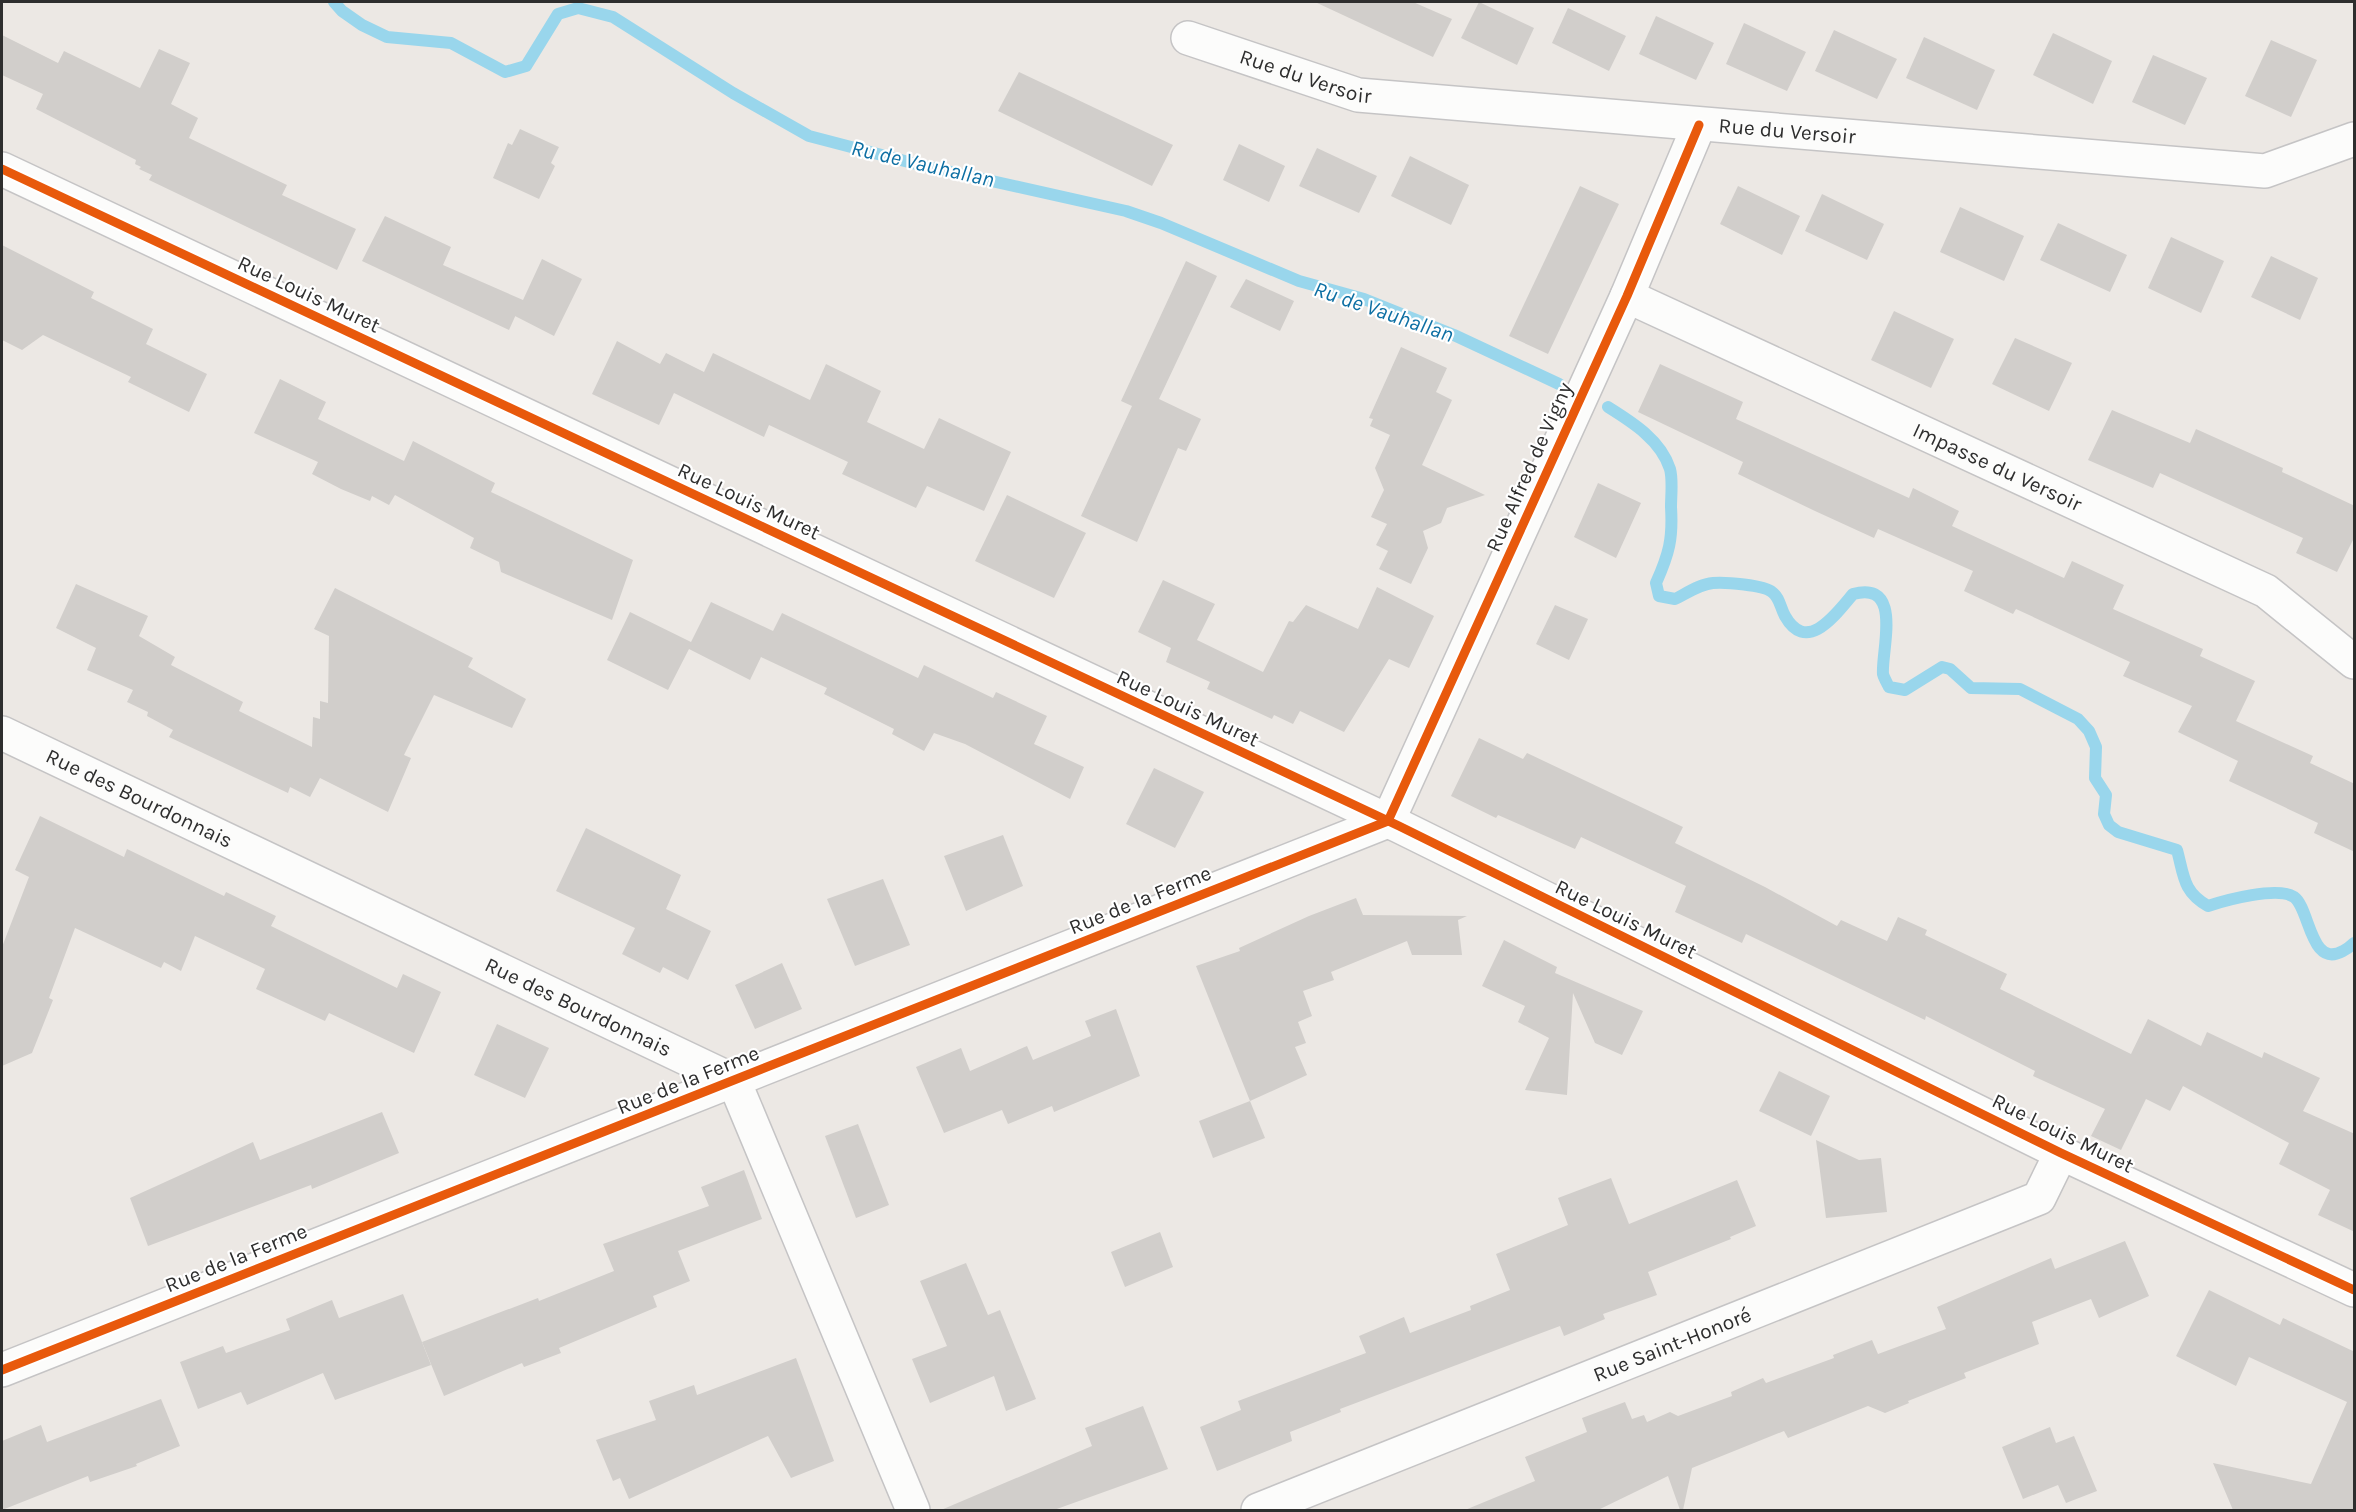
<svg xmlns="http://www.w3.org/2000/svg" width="2356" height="1512" font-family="Karla,sans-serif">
<rect width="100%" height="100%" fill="#ece8e4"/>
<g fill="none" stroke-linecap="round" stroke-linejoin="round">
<g stroke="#99d6ec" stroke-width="12">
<polyline points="334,2 342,11 362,25 387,37 451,43 505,72 526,66 558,14 578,8 613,17 733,93 809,136 920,165 1126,211 1161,223 1299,281 1364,299 1454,335 1559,384"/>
<path d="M1608,407C1632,422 1661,440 1670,469C1673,480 1671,495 1671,507C1673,539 1669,554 1656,583L1659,596L1675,599C1687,593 1700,584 1713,583C1725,582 1764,585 1772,592C1780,598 1780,607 1785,616C1807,655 1836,614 1853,594C1904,580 1881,651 1883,674C1884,678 1887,683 1889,687L1905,690L1942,667L1950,669L1971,688L2020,689L2078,719L2089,731L2096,747L2095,778L2106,795L2104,814L2109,825L2118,832L2177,850C2184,876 2183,892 2208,906C2226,900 2278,886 2294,897C2310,908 2310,969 2343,951C2347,949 2351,946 2354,943"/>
</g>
</g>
<g fill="#d1cecb">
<polygon points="1315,2 1413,2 1452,19 1433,57"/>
<polygon points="1479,2 1534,28 1517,65 1461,38"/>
<polygon points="1568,8 1626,36 1609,71 1552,43"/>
<polygon points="1656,16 1714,43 1696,80 1639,54"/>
<polygon points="1744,23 1806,52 1787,91 1726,64"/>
<polygon points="1834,30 1897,59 1877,99 1815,71"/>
<polygon points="2053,33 2112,61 2093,104 2033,75"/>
<polygon points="2,35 58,63 64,51 140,88 159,49 190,63 171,104 198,118 189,138 287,185 282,195 356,229 337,270 149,180 152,175 139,169 141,167 135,164 136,160 36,109 43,94 2,75"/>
<polygon points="1924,37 1995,70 1977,110 1906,78"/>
<polygon points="2271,40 2317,60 2291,117 2245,96"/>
<polygon points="2153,55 2207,78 2185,125 2132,102"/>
<polygon points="1019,72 1173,145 1152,186 998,111"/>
<polygon points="520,129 559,147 551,163 555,166 539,199 493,178 508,143 512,145"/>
<polygon points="1239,144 1285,166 1269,202 1223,180"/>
<polygon points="1317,148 1377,176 1359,213 1299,186"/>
<polygon points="1410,156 1469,185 1451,225 1391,196"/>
<polygon points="1580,186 1619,204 1548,354 1509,336"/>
<polygon points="1738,186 1800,216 1782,255 1720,224"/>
<polygon points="1822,194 1884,224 1867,260 1805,231"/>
<polygon points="1960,207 2024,236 2004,281 1940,252"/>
<polygon points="385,216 451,247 443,265 523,300 542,259 582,279 554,336 515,316 518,310 509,330 362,261"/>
<polygon points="2058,223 2127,255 2110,292 2040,260"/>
<polygon points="2171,237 2224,261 2201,313 2148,288"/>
<polygon points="2,245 94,292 91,298 153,329 146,344 207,374 189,412 128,382 131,377 43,335 22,350 2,340"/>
<polygon points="2271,256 2318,278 2300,320 2251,297"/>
<polygon points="1186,261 1217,276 1159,399 1201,419 1186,451 1178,448 1137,542 1081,516 1132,406 1121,401"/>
<polygon points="1246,279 1294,301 1280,331 1230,307"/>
<polygon points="1894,311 1954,339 1931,388 1871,360"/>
<polygon points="2015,338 2072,363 2049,411 1992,384"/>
<polygon points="617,341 660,364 666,353 704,372 713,353 810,400 826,364 881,391 867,422 924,449 939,418 1011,452 984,511 927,486 916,508 842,474 848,462 769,425 764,437 674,393 659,425 592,394"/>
<polygon points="1401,347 1447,368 1436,392 1452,400 1422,465 1485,495 1447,508 1441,523 1423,531 1428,548 1411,584 1379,569 1388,551 1376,545 1387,524 1371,517 1384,490 1375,468 1390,435 1370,426 1373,419 1369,418"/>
<polygon points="1660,364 1743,402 1736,419 1909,498 1913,488 1959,511 1952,526 2064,578 2072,561 2124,585 2113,609 2203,649 2200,656 2255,681 2236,721 2313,756 2310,763 2355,784 2355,852 2314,833 2318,823 2229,781 2238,761 2178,732 2192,706 2123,676 2130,662 2016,609 2013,614 1964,591 1973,571 1878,529 1874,538 1815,511 1738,474 1743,462 1638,412"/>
<polygon points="280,379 326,402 318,419 404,461 413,441 495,483 491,492 633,560 612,620 501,572 499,562 470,548 474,538 395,495 389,505 372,496 370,501 341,489 312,474 318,462 254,433"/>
<polygon points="2112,410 2190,443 2196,429 2283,468 2282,472 2355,506 2355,536 2337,572 2296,553 2303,538 2160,473 2153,488 2088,460"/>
<polygon points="1598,483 1641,503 1616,558 1574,537"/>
<polygon points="1007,495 1086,533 1054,598 975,561"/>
<polygon points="1163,580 1215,604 1197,640 1263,672 1289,621 1293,622 1306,605 1358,629 1377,587 1434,616 1409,668 1389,659 1344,732 1300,711 1293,724 1274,715 1272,719 1207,689 1210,682 1166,662 1171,648 1138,632"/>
<polygon points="76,584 148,616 139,636 175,657 171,665 243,702 239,711 312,747 313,717 320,719 320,701 328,703 329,636 314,629 335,588 473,658 468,667 526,699 512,728 434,695 404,755 411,758 388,812 320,778 310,797 290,787 288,793 169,737 173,730 147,716 148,712 127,702 133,690 87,670 96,648 56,628"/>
<polygon points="711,602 773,631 782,613 918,678 924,665 993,698 996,692 1047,716 1034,744 1084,767 1070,799 965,744 934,733 924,751 892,734 894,729 824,694 827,688 761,657 750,680 689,649 668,690 607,660 630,612 691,642"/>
<polygon points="1555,605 1588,619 1569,660 1536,644"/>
<polygon points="1479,738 1523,759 1527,753 1683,827 1675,843 1765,887 1837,926 1841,920 1887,941 1898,917 1927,930 1925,935 2007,974 2000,989 2131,1054 2148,1019 2201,1046 2207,1032 2262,1058 2264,1052 2320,1078 2303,1111 2355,1134 2355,1232 2318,1215 2330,1190 2279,1164 2289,1143 2183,1086 2170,1111 2146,1099 2121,1150 2091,1136 2105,1109 2033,1076 2035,1071 1926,1016 1925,1020 1746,934 1742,943 1675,912 1686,886 1581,837 1575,849 1498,815 1496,818 1451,796"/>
<polygon points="1154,768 1204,792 1175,848 1126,824"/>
<polygon points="40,816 124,857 127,849 224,896 226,892 276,916 271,926 397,988 403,974 441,992 414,1053 329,1013 325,1021 256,989 265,969 195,936 181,971 164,962 161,968 75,928 49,998 53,1000 32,1053 2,1066 2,947 29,877 15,870"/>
<polygon points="586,828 681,875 666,909 711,931 688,980 663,967 660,973 622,954 635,928 556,891"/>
<polygon points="1003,835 1023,886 966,911 944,856"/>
<polygon points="883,879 910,945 855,966 827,899"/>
<polygon points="1356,898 1363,915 1467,916 1458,920 1462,955 1412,955 1407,941 1331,972 1334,980 1303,991 1312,1016 1298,1022 1306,1043 1295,1047 1307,1075 1250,1101 1196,966 1240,951 1239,948 1309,916"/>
<polygon points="1504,940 1557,967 1555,973 1643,1011 1622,1055 1595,1043 1573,993 1567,1095 1525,1090 1549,1038 1518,1022 1525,1006 1482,986"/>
<polygon points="782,963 802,1009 755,1029 735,985"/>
<polygon points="1116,1009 1140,1076 1054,1112 1052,1106 1008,1124 1002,1110 944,1133 916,1067 961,1048 970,1071 1027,1046 1033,1060 1091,1036 1085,1021"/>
<polygon points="497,1024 549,1048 525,1098 474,1075"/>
<polygon points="1779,1071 1830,1096 1811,1136 1759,1111"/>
<polygon points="1250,1101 1265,1138 1213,1158 1199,1121"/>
<polygon points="382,1112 399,1153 312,1189 311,1185 148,1246 130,1198 253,1142 260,1160"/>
<polygon points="858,1124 889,1205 856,1218 825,1136"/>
<polygon points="1816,1140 1859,1160 1881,1158 1887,1212 1826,1218"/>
<polygon points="744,1170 762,1219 678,1251 690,1281 653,1296 657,1307 559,1348 561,1353 524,1367 522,1363 444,1396 422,1342 538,1298 539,1301 614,1271 603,1244 709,1206 701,1187"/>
<polygon points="1611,1178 1629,1224 1737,1180 1756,1226 1730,1237 1731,1239 1648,1272 1657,1295 1603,1314 1605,1319 1564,1336 1560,1326 1340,1409 1341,1412 1290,1432 1292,1441 1217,1471 1200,1427 1241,1410 1238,1401 1366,1353 1359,1336 1404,1317 1410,1333 1471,1310 1470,1306 1510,1290 1496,1254 1568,1225 1558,1198"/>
<polygon points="1160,1232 1173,1267 1125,1287 1111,1252"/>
<polygon points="2125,1241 2149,1296 2099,1318 2091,1299 2032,1322 2039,1344 1964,1373 1966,1378 1908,1401 1909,1403 1885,1413 1868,1406 1788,1438 1784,1431 1692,1468 1683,1510 1680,1510 1668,1476 1598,1510 1465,1510 1535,1481 1525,1457 1587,1432 1582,1418 1625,1402 1632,1419 1644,1415 1647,1422 1670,1412 1678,1416 1732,1396 1731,1392 1763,1378 1766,1383 1834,1358 1833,1355 1872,1340 1878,1354 1946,1329 1937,1307 2051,1258 2055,1269"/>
<polygon points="966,1263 988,1315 1000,1310 1036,1399 1006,1411 994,1376 930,1403 912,1359 947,1346 920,1281"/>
<polygon points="2209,1290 2280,1325 2283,1318 2355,1352 2355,1510 2233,1510 2213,1463 2311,1484 2347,1402 2249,1357 2236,1386 2176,1356"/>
<polygon points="403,1294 431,1365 335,1400 323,1373 247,1405 241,1392 198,1409 180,1362 223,1346 226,1353 290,1330 286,1319 332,1300 339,1318"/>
<polygon points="796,1358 834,1461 791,1478 768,1436 629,1499 620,1478 613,1481 596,1440 656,1420 649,1401 694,1385 697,1395"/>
<polygon points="161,1399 180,1446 136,1464 137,1466 90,1482 88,1476 2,1510 2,1441 41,1425 47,1442"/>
<polygon points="1143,1406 1168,1469 1054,1510 941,1510 1092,1446 1085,1428"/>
<polygon points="2050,1427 2056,1443 2074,1436 2097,1491 2066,1503 2058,1485 2023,1499 2002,1447"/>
</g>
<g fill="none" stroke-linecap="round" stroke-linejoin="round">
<g stroke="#c5c4c5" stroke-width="36">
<g id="minor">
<path id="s1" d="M1188,38L1358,95L2265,171L2354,139"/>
<polyline points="2,169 1399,826 2061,1153 2354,1290"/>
<path id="s2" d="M1627,296L2266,591L2354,662"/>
<path id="s3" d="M2,733L734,1081L913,1510"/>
<polyline points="2,1370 1388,821 1627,296 1699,125"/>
<path id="s4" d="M1258,1510L2039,1198L2061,1153"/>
</g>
</g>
<use href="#minor" stroke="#fcfcfb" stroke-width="33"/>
<g stroke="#fff" stroke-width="13">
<g id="cycleway">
<polyline points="2,169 1399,826 2061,1153 2354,1290"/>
<polyline points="2,1370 1388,821 1627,296 1699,125"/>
</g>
</g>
<use href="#cycleway" stroke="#e8590c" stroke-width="9"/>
</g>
<g text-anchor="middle" stroke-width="4.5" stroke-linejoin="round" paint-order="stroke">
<g font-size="21" fill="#2e2e2e" stroke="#fff">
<text dy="7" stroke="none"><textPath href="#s1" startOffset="124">Rue du Versoir</textPath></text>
<text dy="7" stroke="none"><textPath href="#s1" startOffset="610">Rue du Versoir</textPath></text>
<text transform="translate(309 294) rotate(25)" y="7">Rue Louis Muret</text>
<text transform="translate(1529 467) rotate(-66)" y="7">Rue Alfred de Vigny</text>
<text dy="7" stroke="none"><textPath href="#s2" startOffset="408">Impasse du Versoir</textPath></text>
<text transform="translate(749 501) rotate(25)" y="7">Rue Louis Muret</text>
<text transform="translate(1188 708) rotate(25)" y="7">Rue Louis Muret</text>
<text dy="7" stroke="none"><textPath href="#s3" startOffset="152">Rue des Bourdonnais</textPath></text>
<text transform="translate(1140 900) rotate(-22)" y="7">Rue de la Ferme</text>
<text transform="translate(1626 919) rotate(26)" y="7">Rue Louis Muret</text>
<text dy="7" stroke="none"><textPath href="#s3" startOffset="638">Rue des Bourdonnais</textPath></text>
<text transform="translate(688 1080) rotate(-22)" y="7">Rue de la Ferme</text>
<text transform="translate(2063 1133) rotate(26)" y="7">Rue Louis Muret</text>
<text transform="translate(236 1258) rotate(-22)" y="7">Rue de la Ferme</text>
<text dy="7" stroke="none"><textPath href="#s4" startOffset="446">Rue Saint-Honoré</textPath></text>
</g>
<g font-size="22" font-style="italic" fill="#0d6fa3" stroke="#fff">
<text transform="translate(923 163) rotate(13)" y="8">Ru de Vauhallan</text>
<text transform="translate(1384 311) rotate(19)" y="8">Ru de Vauhallan</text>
</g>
</g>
<rect width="2356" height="1512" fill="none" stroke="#2e2e2e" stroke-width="6"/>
</svg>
